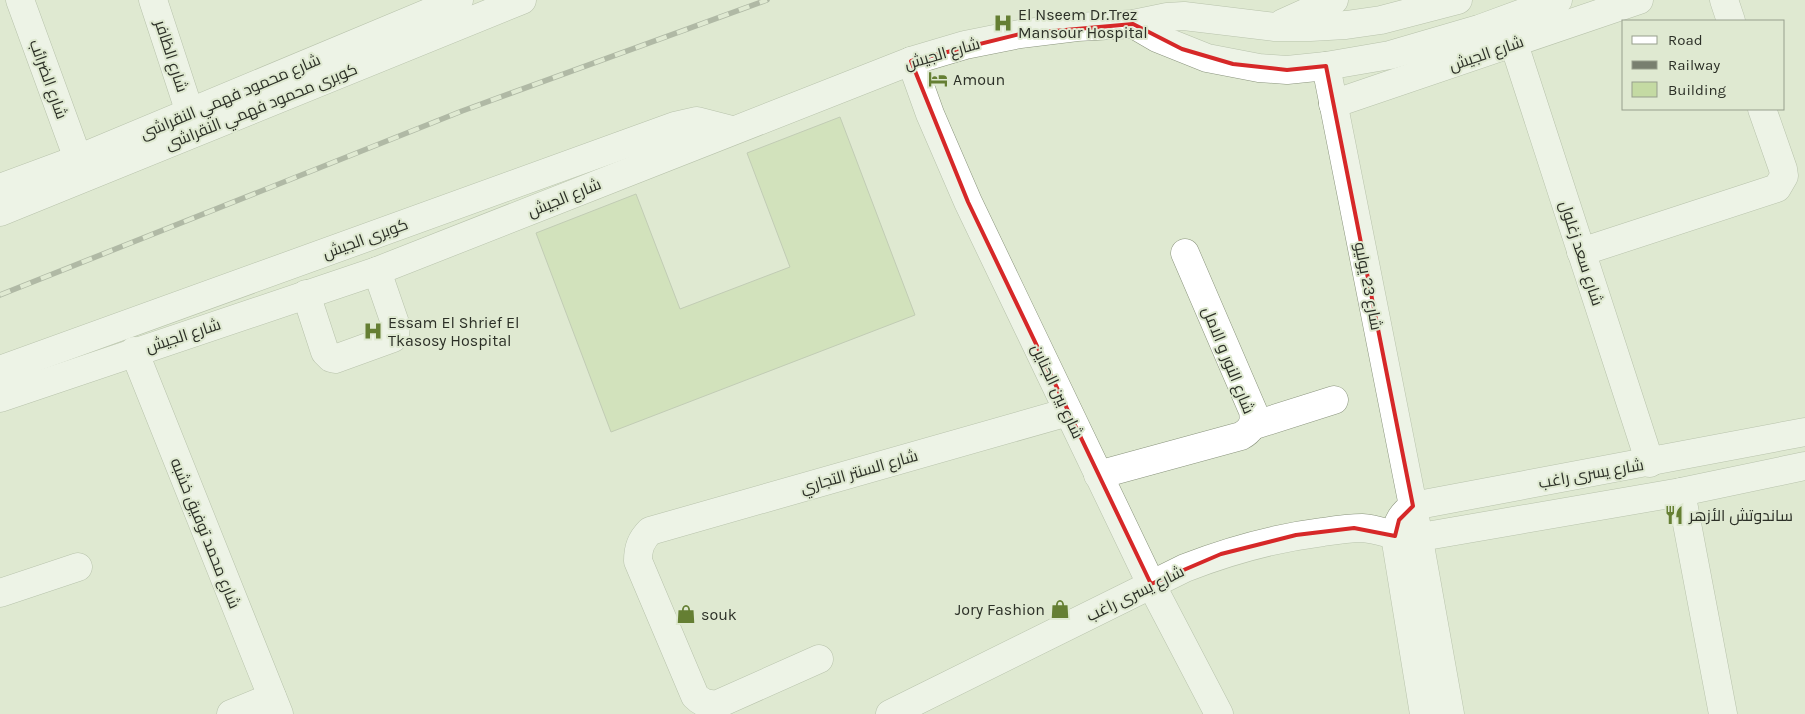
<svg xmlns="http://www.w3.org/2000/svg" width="1805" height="714" font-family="Karla,Cairo,sans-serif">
<rect width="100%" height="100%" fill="#dfe9d1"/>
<polygon fill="#c4daa3" stroke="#9ea890" points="840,117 915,315 611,432 536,233 636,194 680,309 790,267 747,153"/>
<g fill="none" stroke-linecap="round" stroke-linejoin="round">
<g stroke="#8a947d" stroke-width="29">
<g id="minor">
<polyline points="20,0 78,159"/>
<polyline points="153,0 190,113"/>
<polyline points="1724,0 1731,21"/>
<polyline points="1283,23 1334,0"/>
<polyline points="1133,24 1157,38 1207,58 1259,68 1287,70 1326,66 1390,55 1479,29 1558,0"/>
<polyline points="1514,44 1650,463"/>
<polyline points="911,61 930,114 968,202 1151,584 1219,714"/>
<polyline points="1333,104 1639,0"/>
<polyline points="0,188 78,159 459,0"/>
<polyline points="0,212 522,0"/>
<polyline points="1581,252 1777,188 1784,176 1783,169 1762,109"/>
<polyline points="306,294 325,352 331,358 335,359 393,338 395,334 396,326 377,271"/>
<polyline points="134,351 279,714"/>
<polyline points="0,370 675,126 697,121 732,130"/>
<polyline points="0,398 377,271 911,61 965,45 1020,34 1077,27 1133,24 1167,17 1184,16 1275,27 1310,27 1346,25 1381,20 1458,0"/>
<polyline points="1252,426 1334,400"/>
<path d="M1098,475L1241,436C1252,430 1255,423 1253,411L1185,253"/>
<polyline points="1681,492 1723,714"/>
<polyline points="0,593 78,567"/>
<path d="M819,659L718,704C708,705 702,703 695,696L638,561C638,548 641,540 650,531L1068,412"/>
<polyline points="231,714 272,697"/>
</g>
</g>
<g stroke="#8a947d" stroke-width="29">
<g id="major">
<polyline points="1326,66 1413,506 1450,714"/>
<path d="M890,714L1185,568C1231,550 1275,538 1323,532C1336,530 1349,528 1362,528C1380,529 1396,538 1415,538L1681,492L1805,466"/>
<path d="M1424,714L1395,536C1397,522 1402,514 1413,506L1805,432"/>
</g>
</g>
<use href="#minor" stroke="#fff" stroke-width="28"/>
<use href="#major" stroke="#fff" stroke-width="28"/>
<g stroke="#787f6f" stroke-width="5.5">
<polyline id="rail" points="0,295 462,111 767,0"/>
</g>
<use href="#rail" stroke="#dfe9d1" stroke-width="4" stroke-dasharray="11" stroke-linecap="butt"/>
</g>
<path d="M0 0H1805V714H0ZM1133,24L1182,49L1233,64L1287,70L1326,66L1413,506L1399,520L1395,536L1354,528L1296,535L1221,554L1151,584L968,202L911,61L1020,34Z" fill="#dfe9d1" fill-opacity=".55" fill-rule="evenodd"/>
<path fill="none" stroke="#d62828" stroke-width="4" stroke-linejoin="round" d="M1133,24L1182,49L1233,64L1287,70L1326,66L1413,506L1399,520L1395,536L1354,528L1296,535L1221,554L1151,584L968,202L911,61L1020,34Z"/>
<defs>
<g id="hospital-bare" transform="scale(1.5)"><path d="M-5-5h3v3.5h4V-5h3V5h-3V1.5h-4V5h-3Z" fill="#657f33" stroke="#dfe9d1" stroke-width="2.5" paint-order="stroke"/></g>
<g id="hotel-bare" transform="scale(1.5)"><path d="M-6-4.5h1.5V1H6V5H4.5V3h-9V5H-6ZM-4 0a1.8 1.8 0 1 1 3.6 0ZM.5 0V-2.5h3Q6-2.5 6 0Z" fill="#657f33" stroke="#dfe9d1" stroke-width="2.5" paint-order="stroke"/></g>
<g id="restaurant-bare" transform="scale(1.5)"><path d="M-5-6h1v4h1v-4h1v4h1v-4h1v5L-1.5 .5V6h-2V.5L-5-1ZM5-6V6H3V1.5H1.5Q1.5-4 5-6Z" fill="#657f33" stroke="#dfe9d1" stroke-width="2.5" paint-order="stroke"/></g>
<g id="shop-bare" transform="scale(1.5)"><path d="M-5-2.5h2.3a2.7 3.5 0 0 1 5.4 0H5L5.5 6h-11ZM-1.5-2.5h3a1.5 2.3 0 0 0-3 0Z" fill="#657f33" stroke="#dfe9d1" stroke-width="2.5" paint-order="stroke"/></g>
</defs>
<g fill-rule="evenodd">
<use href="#hospital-bare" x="1003" y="23"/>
<use href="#hotel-bare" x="938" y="79"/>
<use href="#hospital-bare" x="373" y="331"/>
<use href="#restaurant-bare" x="1674" y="515"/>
<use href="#shop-bare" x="1060" y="609"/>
<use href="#shop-bare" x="686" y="614"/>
</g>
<g text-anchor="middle" stroke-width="4" stroke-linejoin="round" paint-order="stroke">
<g font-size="16" fill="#2c3027" stroke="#dfe9d1" text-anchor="start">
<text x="1018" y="20">El Nseem Dr.Trez<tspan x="1018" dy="18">Mansour Hospital</tspan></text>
<text x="953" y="85">Amoun</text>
<text x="388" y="328">Essam El Shrief El<tspan x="388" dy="18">Tkasosy Hospital</tspan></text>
<text x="1689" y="521">ساندوتش الأزهر</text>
<text x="1045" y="615" text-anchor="end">Jory Fashion</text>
<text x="701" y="620">souk</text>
</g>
<g font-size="16" fill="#2c3027" stroke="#dfe9d1">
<text transform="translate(942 53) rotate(-16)" y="6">شارع الجيش</text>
<text transform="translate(1486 53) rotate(-19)" y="6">شارع الجيش</text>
<text transform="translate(172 56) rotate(72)" y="6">شارع الظافر</text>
<text transform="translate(49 79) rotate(70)" y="6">شارع الضرائب</text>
<text transform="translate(230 96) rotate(-23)" y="6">شارع محمود فهمي النقراشى</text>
<text transform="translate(261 106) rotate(-22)" y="6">كوبرى محمود فهمي النقراشى</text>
<text transform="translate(564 197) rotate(-22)" y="6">شارع الجيش</text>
<text transform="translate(365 238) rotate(-20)" y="6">كوبرى الجيش</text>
<text transform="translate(1582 253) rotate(72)" y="6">شارع سعد زغلول</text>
<text transform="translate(1369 286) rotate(79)" y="6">شارع 23 يوليو</text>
<text transform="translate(183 335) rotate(-18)" y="6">شارع الجيش</text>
<text transform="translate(1229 360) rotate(68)" y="6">شارع النور و الامل</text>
<text transform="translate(1058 391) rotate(65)" y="6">شارع بين الجناين</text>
<text transform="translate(859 471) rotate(-16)" y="6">شارع السنتر التجاري</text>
<text transform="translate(1591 473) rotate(-10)" y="6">شارع يسرى راغب</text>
<text transform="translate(206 533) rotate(68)" y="6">شارع محمد توفيق خشبه</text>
<text transform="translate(1135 593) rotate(-26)" y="6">شارع يسرى راغب</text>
</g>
</g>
<rect x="1622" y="20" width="162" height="90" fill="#dfe9d1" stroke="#979f8d"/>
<rect x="1632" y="36" width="25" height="8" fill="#ffffff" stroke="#979f8d"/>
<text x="1668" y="45" font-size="15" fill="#2c3027">Road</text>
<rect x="1632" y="61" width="25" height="8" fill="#787f6f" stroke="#979f8d"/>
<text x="1668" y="70" font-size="15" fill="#2c3027">Railway</text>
<rect x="1632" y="82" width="25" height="15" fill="#c4daa3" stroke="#979f8d"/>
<text x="1668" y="95" font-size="15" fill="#2c3027">Building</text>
</svg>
